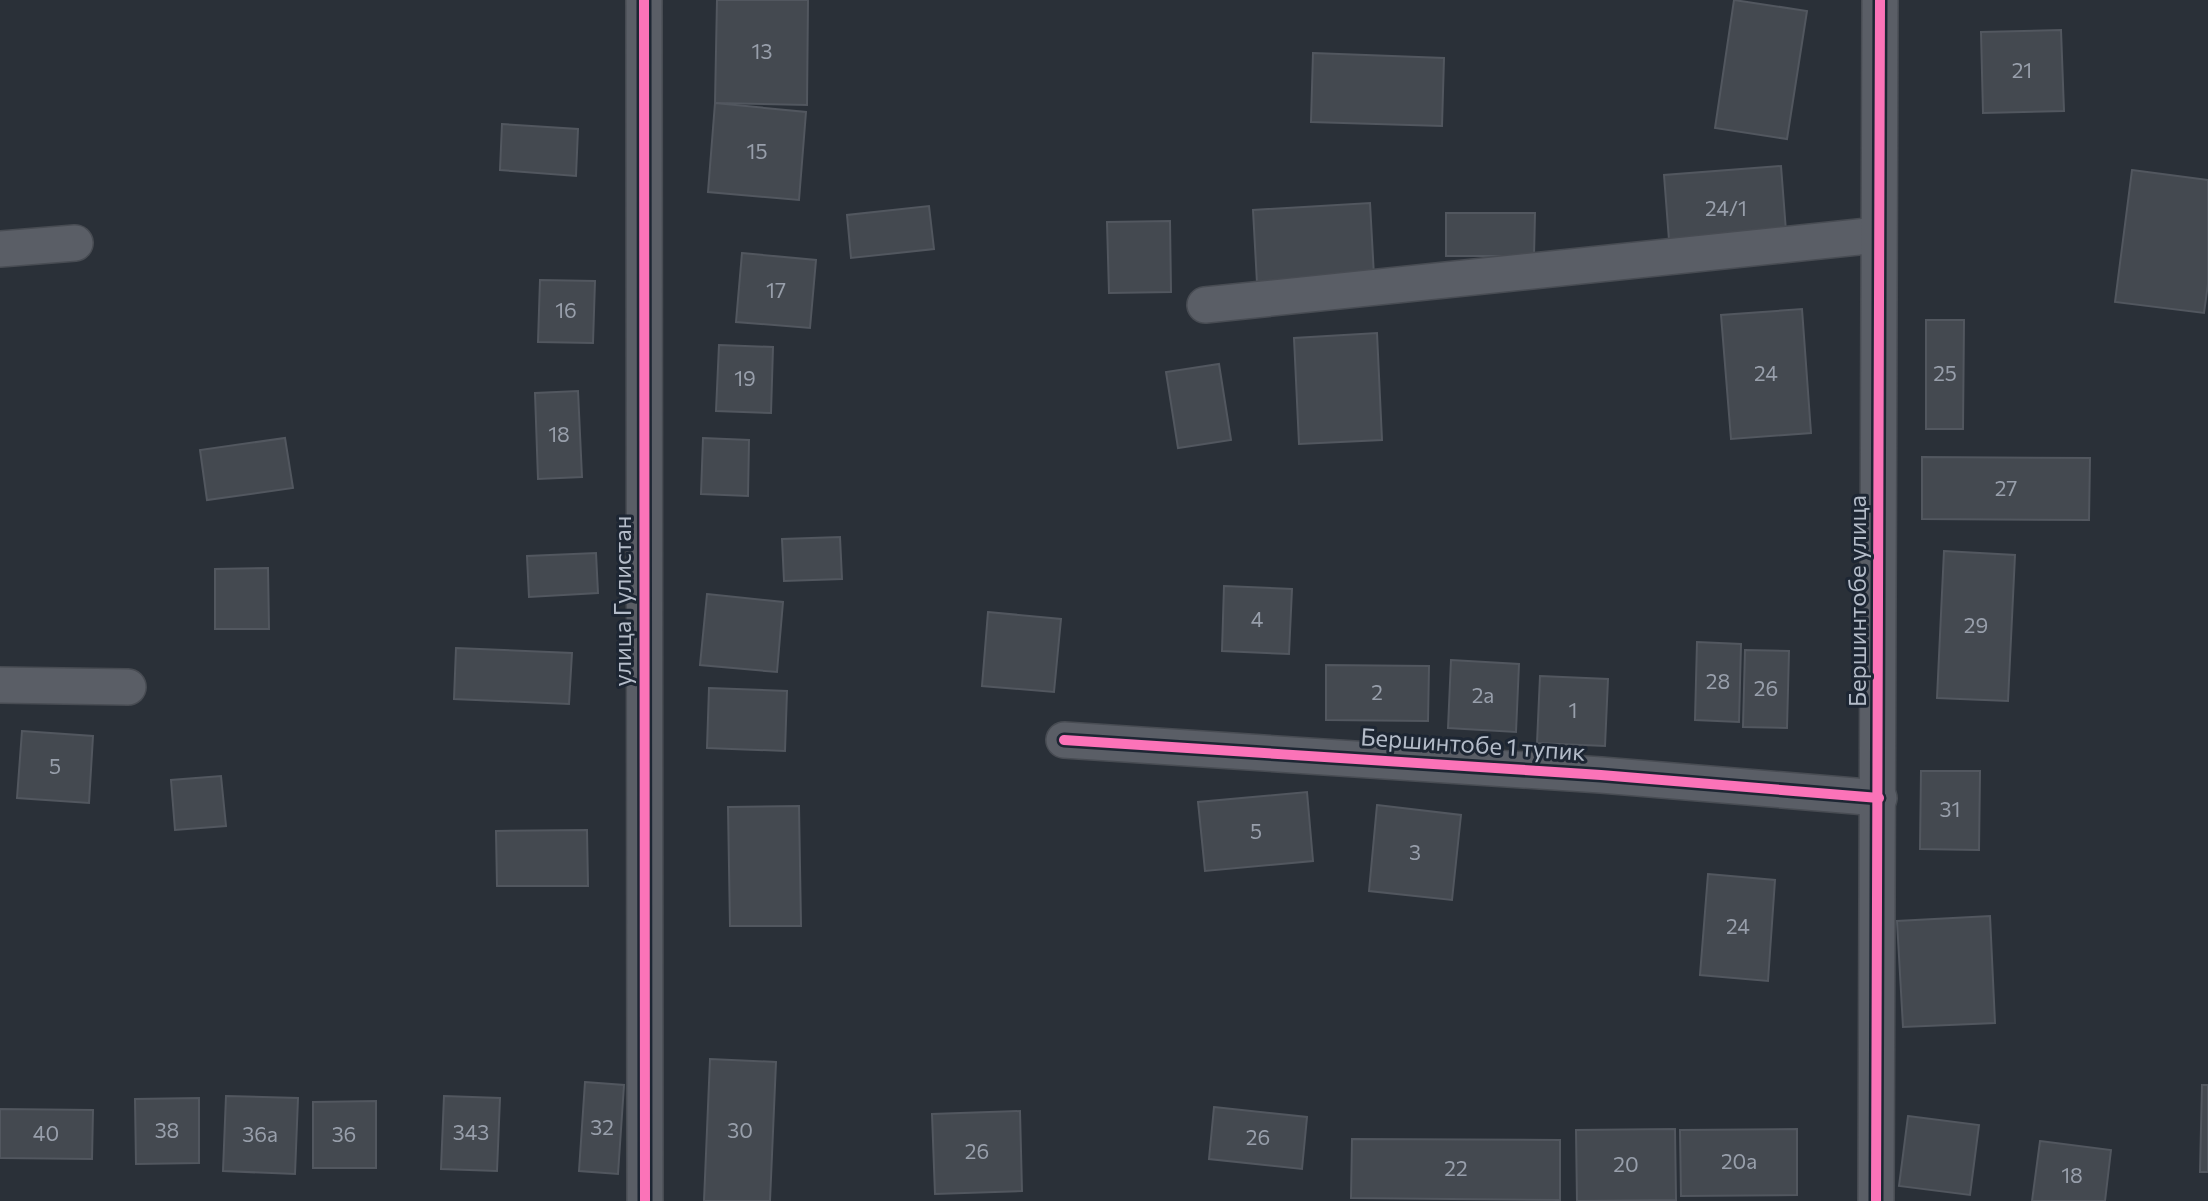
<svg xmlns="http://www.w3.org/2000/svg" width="2208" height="1201" font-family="Commissioner,sans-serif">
<rect width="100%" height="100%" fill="#2a3038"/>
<g fill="#444950" stroke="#52575f" stroke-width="2">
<polygon points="717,0 808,0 807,105 715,103"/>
<polygon points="1734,0 1807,11 1787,139 1715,128"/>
<polygon points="2061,30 2064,111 1983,113 1981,32"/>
<polygon points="1313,53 1444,58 1442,126 1311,122"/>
<polygon points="715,103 806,112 799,200 708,192"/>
<polygon points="502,124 578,129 576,176 500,170"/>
<polygon points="1781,166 1787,244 1670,253 1664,175"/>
<polygon points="2132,170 2208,180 2208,284 2204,313 2115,302"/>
<polygon points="1370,203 1374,276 1257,283 1253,210"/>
<polygon points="929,206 934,249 851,258 847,215"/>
<polygon points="1446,213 1535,213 1534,256 1446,256"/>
<polygon points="1170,221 1171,292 1109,293 1107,222"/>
<polygon points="742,253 816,260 810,328 736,322"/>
<polygon points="540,280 595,281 593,343 538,342"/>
<polygon points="1802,309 1811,433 1731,439 1721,315"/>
<polygon points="1926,320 1964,320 1963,429 1926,429"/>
<polygon points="1377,333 1382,440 1299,444 1294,338"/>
<polygon points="719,345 773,347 771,413 716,411"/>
<polygon points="1219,364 1231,440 1178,448 1166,372"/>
<polygon points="578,391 582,477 538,479 535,393"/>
<polygon points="285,438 293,488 207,500 200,450"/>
<polygon points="703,438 749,440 748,496 701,494"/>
<polygon points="1922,457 2090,458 2089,520 1922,519"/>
<polygon points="840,537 842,579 784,581 782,539"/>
<polygon points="1944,551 2015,555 2008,701 1937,698"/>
<polygon points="596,553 598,593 529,597 527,556"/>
<polygon points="268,568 269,629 215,629 215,569"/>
<polygon points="1224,586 1292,589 1289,654 1222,651"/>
<polygon points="707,594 783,602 777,672 700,665"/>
<polygon points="988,612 1061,619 1054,692 982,686"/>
<polygon points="1697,642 1741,644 1739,722 1695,720"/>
<polygon points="456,648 572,653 569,704 454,699"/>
<polygon points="1745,650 1789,651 1787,728 1743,727"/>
<polygon points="1451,660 1519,664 1516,732 1448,728"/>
<polygon points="1326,665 1429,666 1428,721 1326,720"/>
<polygon points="1540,676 1608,679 1605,746 1537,743"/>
<polygon points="709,688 787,691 785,751 707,748"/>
<polygon points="22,731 93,736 89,803 17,798"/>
<polygon points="1921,771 1980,771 1979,850 1920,849"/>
<polygon points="221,776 226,826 175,830 171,780"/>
<polygon points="1307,792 1313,861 1205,871 1198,802"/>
<polygon points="1377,805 1461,815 1452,900 1369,891"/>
<polygon points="799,806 801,926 730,926 728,807"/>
<polygon points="587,830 588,886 497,886 496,831"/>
<polygon points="1708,874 1775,880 1768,981 1700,975"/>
<polygon points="1990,916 1995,1023 1903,1027 1897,921"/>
<polygon points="710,1059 776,1062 770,1201 704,1201"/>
<polygon points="585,1082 624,1085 618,1174 579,1171"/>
<polygon points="2202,1085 2208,1085 2208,1172 2200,1172"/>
<polygon points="226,1096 298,1098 295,1174 223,1171"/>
<polygon points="444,1096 500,1098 497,1171 441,1169"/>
<polygon points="199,1098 199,1163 136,1164 135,1099"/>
<polygon points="376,1101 376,1168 313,1168 313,1102"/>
<polygon points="1214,1107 1307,1117 1302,1169 1209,1159"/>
<polygon points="0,1109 93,1110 92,1159 0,1158"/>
<polygon points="1020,1111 1022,1191 935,1194 932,1114"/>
<polygon points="1908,1116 1979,1125 1970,1195 1899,1186"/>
<polygon points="1675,1129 1676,1200 1577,1201 1576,1130"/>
<polygon points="1797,1129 1797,1195 1681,1196 1680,1130"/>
<polygon points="1352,1139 1560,1140 1560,1200 1351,1198"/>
<polygon points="2040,1141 2111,1150 2105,1201 2032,1201"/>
</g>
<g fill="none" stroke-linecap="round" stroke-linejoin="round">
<g stroke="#484c53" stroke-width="38">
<g id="minor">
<polyline points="644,0 645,1201"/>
<polyline points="0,249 75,243"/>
<polyline points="1205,305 1878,235"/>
<polyline points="0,685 128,687"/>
<polyline points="1064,740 1601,775 1879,798"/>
<polyline points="1876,1201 1880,0"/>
</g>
</g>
<use href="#minor" stroke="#5a5e66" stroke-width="35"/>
<g stroke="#1d2633" stroke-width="15">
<g id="cycleway">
<polyline points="644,0 645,1201"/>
<polyline points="1064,740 1601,775 1879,798"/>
<polyline points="1876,1201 1880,0"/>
</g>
</g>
<use href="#cycleway" stroke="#fb73b8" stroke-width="10"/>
</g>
<g text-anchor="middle" stroke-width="6" stroke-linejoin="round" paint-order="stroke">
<g font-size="21" fill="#989fab">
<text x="762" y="59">13</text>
<text x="2022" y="78">21</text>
<text x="757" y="159">15</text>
<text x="1726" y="216">24/1</text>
<text x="776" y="298">17</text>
<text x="566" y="318">16</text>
<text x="1766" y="381">24</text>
<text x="1945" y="381">25</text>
<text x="745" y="386">19</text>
<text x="559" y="442">18</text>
<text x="2006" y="496">27</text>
<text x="1257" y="627">4</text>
<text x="1976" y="633">29</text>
<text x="1718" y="689">28</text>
<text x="1766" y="696">26</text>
<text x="1377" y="700">2</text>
<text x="1483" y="703">2а</text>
<text x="1573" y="718">1</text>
<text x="55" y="774">5</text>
<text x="1950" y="817">31</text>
<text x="1256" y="839">5</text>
<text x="1415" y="860">3</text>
<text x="1738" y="934">24</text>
<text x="602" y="1135">32</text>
<text x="167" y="1138">38</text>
<text x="740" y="1138">30</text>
<text x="471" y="1140">343</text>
<text x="46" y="1141">40</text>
<text x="260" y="1142">36а</text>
<text x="344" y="1142">36</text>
<text x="1258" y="1145">26</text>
<text x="977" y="1159">26</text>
<text x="1739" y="1169">20а</text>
<text x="1626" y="1172">20</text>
<text x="1456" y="1176">22</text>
<text x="2072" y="1183">18</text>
</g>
<g font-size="24" fill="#b4bcc9" stroke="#1d2633">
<text transform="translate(623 601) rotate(-90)" y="8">улица Гулистан</text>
<text transform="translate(1858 601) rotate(-90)" y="8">Бершинтобе улица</text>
<text transform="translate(1473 745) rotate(4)" y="8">Бершинтобе 1 тупик</text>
</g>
</g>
</svg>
